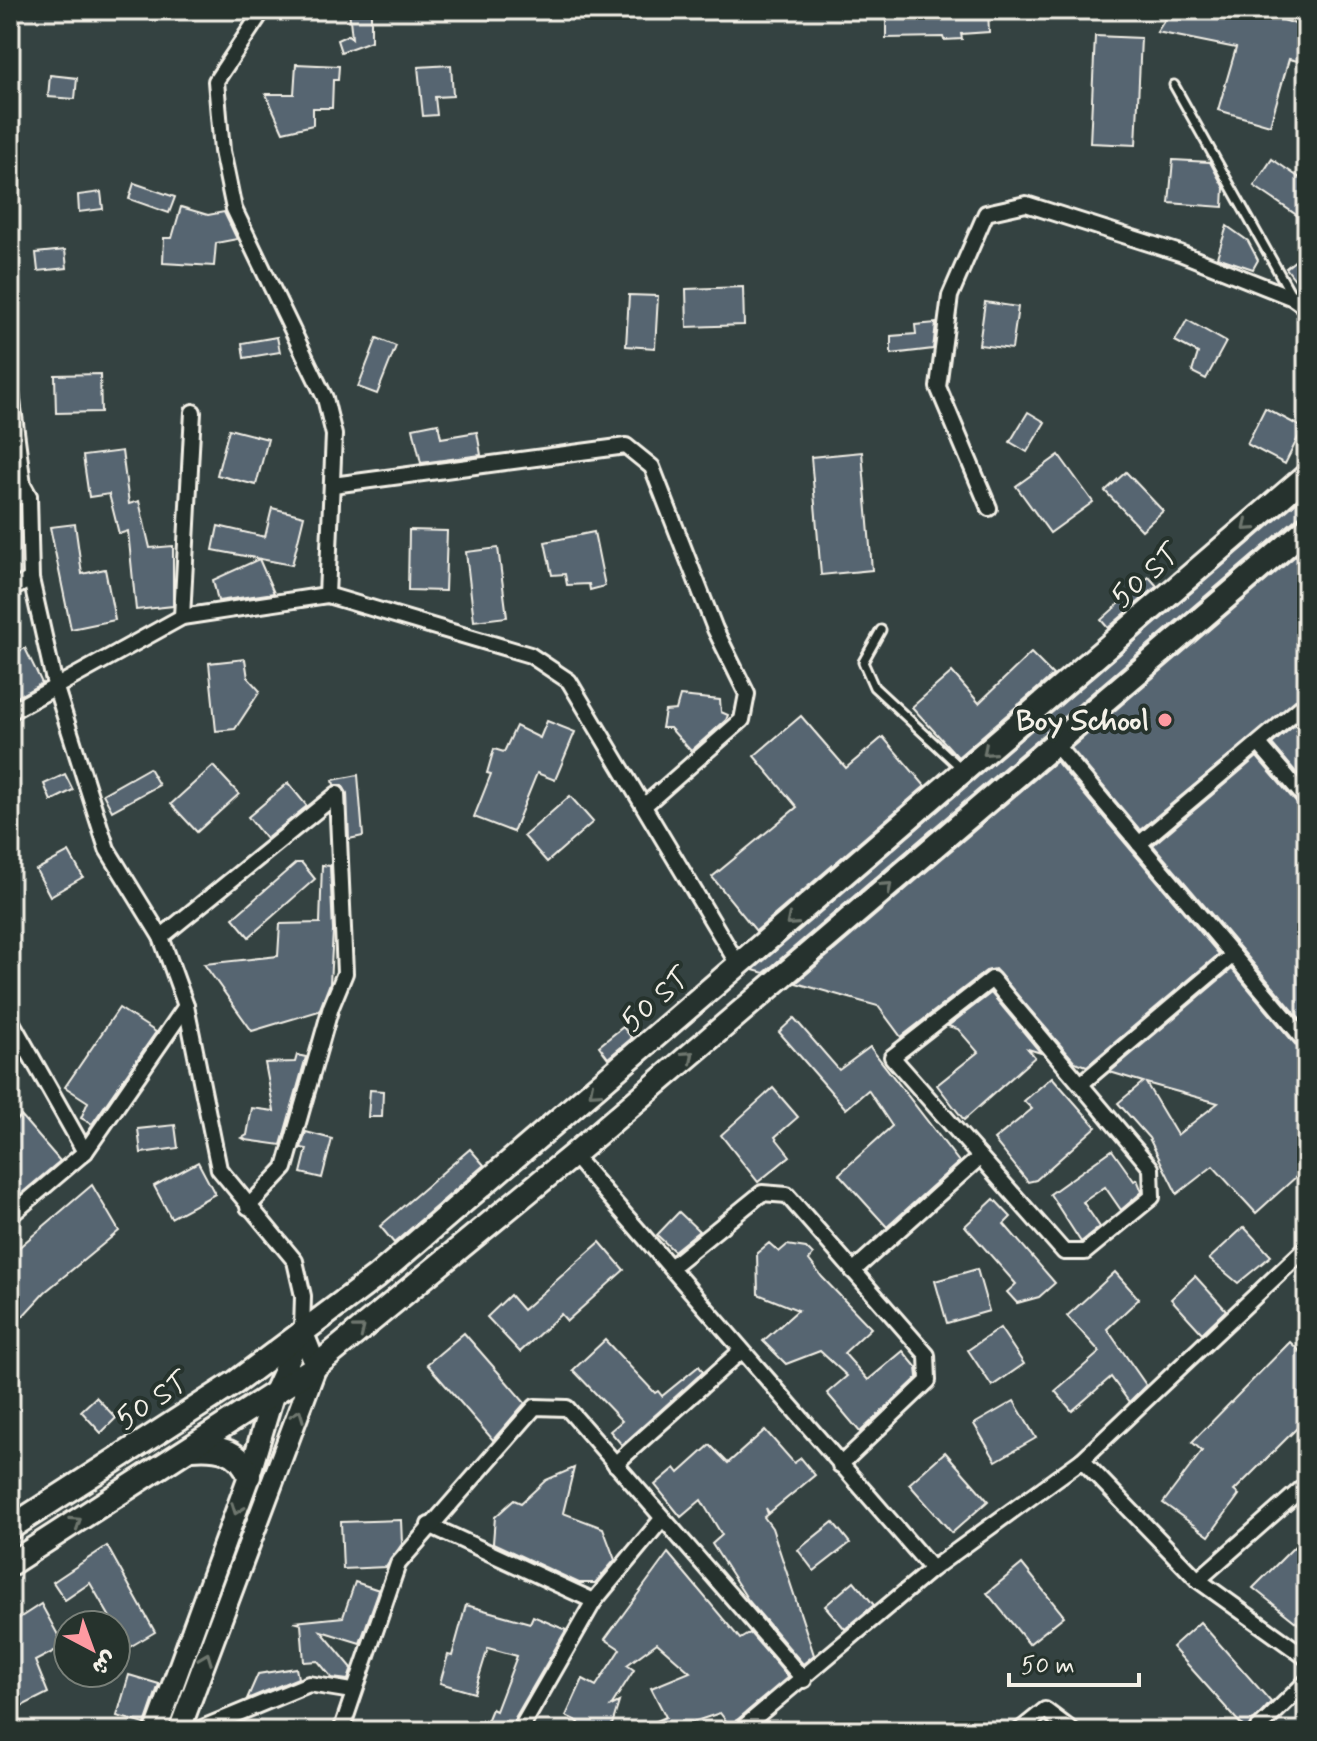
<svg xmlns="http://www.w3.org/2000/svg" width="1317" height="1741" font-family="Mynerve,'Playpen Sans Arabic',sans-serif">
<rect width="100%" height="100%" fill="#344241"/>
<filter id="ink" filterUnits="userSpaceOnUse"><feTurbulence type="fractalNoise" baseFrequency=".0125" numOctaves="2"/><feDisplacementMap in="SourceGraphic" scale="16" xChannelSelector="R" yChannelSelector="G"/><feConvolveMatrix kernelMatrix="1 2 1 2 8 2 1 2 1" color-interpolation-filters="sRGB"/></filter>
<g filter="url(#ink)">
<g fill="#566571" stroke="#f4f1e8" stroke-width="2" fill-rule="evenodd">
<polygon points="349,10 371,10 371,41 341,52 337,40 348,35 352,38"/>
<polygon points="886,10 988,10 989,32 961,34 962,39 944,40 943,37 886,38"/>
<polygon points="1171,10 1254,10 1307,28 1307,40 1298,61 1289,59 1270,125 1218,110 1236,48 1157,32"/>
<polygon points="1095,36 1141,38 1136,145 1090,143"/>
<polygon points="296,64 339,66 338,80 333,80 332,108 313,108 313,125 283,132 266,94 294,94"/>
<polygon points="451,65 453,96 435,97 437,115 423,116 418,67"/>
<polygon points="50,75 77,78 75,99 48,97"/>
<polygon points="1272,159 1307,183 1307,222 1254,186"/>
<polygon points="1173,160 1210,162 1224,188 1223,207 1169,203"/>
<polygon points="134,183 175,197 169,213 129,199"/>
<polygon points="101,192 103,209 79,212 78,195"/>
<polygon points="181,207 208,215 224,212 237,239 216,243 214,266 163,263 164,238 172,238"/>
<polygon points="1227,226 1248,241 1258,260 1253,269 1217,257"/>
<polygon points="65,250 67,268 38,271 36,253"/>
<polygon points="1307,251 1307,295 1286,268"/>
<polygon points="743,287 744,325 687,327 686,289"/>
<polygon points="629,295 658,296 655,348 626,346"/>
<polygon points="985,302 1018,307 1012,349 979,345"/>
<polygon points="1187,320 1226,342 1206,379 1192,372 1198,353 1175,341"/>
<polygon points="936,323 933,349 891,354 891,336 916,334 915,325"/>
<polygon points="277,337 280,352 244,358 242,343"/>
<polygon points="377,338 396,346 377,394 358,387"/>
<polygon points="100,374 101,412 56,413 55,375"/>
<polygon points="1265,408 1303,428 1285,464 1247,444"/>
<polygon points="1028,412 1045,422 1027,452 1010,442"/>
<polygon points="438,423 441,438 477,432 481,455 421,463 413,428"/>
<polygon points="229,429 268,439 256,485 217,475"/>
<polygon points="122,451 129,504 139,501 150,548 173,546 173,606 136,610 128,531 119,534 109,494 89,497 83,456"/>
<polygon points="862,452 872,570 821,575 811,457"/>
<polygon points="1059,455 1093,502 1050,533 1016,486"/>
<polygon points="1126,472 1163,511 1142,530 1105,491"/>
<polygon points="1307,493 1307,514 1298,517 764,973 753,970"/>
<polygon points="272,508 304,516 292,565 213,550 218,526 265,537"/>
<polygon points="75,524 82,574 105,569 115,620 71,629 50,527"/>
<polygon points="409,530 447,531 445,591 408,590"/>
<polygon points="594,532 605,586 590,590 589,584 567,585 565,574 552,575 545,542"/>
<polygon points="1307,546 1307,692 1140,830 1071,748"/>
<polygon points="498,548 507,617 474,621 466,552"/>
<polygon points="259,559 274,593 218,601 213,580"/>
<polygon points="1149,577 1157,586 1108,628 1101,620"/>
<polygon points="25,648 42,683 10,701 10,656"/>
<polygon points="1031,653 1053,675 958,757 912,707 952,672 979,703"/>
<polygon points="245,659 248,678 260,691 235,729 216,731 209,663"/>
<polygon points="680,696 720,700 721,712 728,715 726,720 691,751 670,728 662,728 665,711 676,710"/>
<polygon points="1307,715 1307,785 1272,744"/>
<polygon points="801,716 846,768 883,737 925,786 756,931 712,877 797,807 754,756"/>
<polygon points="547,721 575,732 555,780 537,773 513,832 474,817 491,774 487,773 494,749 504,752 516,726 540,738"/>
<polygon points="1257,757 1299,806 1307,810 1307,1027 1153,845"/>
<polygon points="1056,761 1219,954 1087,1066 1075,1062 995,969 986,971 901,1037 878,1006 796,983"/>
<polygon points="213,766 239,794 197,832 171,804"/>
<polygon points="149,768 159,785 112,811 103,794"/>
<polygon points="65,774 73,790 51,801 44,784"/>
<polygon points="358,775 363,836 349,839 347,793 342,785 334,785 333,780"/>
<polygon points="288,783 307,806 266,839 248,817"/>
<polygon points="570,796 593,822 547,862 524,836"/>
<polygon points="69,852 83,877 50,896 36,870"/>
<polygon points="296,863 302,863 315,879 249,937 233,918"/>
<polygon points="322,865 330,866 333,931 330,983 319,1011 252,1031 204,964 278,956 280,924 320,923"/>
<path d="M1232,969L1299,1049L1307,1053V1167L1256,1213L1213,1166L1177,1194L1149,1138L1118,1103L1143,1082L1110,1072ZM1146,1083L1218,1103L1177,1135Z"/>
<polygon points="991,993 1041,1053 1028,1049 1035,1057 964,1120 937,1085 978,1052 958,1029 948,1026"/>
<polygon points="119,1008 156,1032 92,1124 81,1118 88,1102 65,1087"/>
<polygon points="794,1018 839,1070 870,1047 959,1162 887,1227 839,1174 892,1126 868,1090 846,1109 779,1032"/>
<polygon points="623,1027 632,1038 608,1058 599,1046"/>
<polygon points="297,1055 306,1057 281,1145 246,1140 242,1138 247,1135 252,1108 274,1111 265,1063 295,1062"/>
<polygon points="1052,1077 1096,1127 1036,1180 1028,1182 994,1140 1032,1109 1024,1101"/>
<polygon points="773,1088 798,1117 775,1137 790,1156 758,1182 721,1135"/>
<polygon points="370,1090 383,1091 382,1117 368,1117"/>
<polygon points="21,1116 60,1161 10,1203 10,1126"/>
<polygon points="175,1125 178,1148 141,1153 138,1129"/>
<polygon points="306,1132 332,1139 322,1178 301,1173 307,1149 301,1148"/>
<polygon points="470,1149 484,1165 394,1243 380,1226"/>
<polygon points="1112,1150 1134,1181 1137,1179 1142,1192 1121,1210 1105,1187 1083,1202 1100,1227 1081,1242 1050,1194"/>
<polygon points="198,1162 215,1194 171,1218 154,1186"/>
<polygon points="92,1185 119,1231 45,1292 10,1330 10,1255"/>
<polygon points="994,1199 1011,1217 1004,1224 1055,1283 1039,1297 1017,1303 1007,1292 1016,1284 965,1226"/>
<polygon points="679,1212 699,1231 674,1251 657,1235"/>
<polygon points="1244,1227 1271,1256 1238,1283 1209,1259"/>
<polygon points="600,1242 624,1270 567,1321 561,1314 520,1352 487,1317 510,1295 523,1310"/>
<polygon points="769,1243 779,1252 787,1245 806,1248 813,1255 809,1260 822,1277 871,1328 844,1353 868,1380 903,1351 917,1368 918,1377 860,1432 827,1393 847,1376 820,1351 786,1364 763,1341 798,1310 758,1294 757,1253"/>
<polygon points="977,1269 989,1311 947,1323 935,1281"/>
<polygon points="1115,1272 1139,1299 1107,1329 1146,1385 1129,1402 1111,1377 1072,1411 1055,1391 1100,1352 1067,1316"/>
<polygon points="1195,1276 1226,1310 1202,1333 1171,1299"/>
<polygon points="1000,1328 1024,1364 992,1386 968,1350"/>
<polygon points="464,1333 525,1403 493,1440 427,1364"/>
<polygon points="605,1340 655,1393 658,1391 662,1396 699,1366 703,1372 622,1445 610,1431 622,1421 573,1370"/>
<polygon points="1290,1342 1307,1358 1307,1418 1234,1491 1239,1495 1209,1536 1163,1503 1202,1451 1192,1442"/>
<polygon points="96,1397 116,1418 101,1433 81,1411"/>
<polygon points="1014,1401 1036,1438 996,1461 974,1424"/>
<polygon points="765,1430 794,1463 801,1458 815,1475 769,1513 766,1508 768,1514 764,1517 772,1528 814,1655 803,1664 748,1600 712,1544 722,1535 701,1500 681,1517 655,1485 675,1468 679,1473 710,1445 728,1463"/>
<polygon points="945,1452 988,1501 952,1533 909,1484"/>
<polygon points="574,1468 563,1513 603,1528 615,1560 595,1583 579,1583 493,1543 495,1517 514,1500 521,1503 546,1480"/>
<polygon points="401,1520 402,1544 386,1567 343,1569 341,1522"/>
<polygon points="833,1522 850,1543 814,1571 798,1550"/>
<polygon points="1307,1534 1307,1580 1302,1587 1307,1591 1307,1631 1253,1588"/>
<polygon points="107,1546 155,1632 128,1648 90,1583 65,1600 53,1582"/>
<polygon points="668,1553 740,1639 750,1633 788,1677 730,1726 720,1713 666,1731 633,1731 666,1717 651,1688 690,1672 657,1643 627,1665 634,1670 611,1706 619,1702 610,1731 575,1731 579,1722 566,1716 583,1679 596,1686 620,1649 605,1639"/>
<polygon points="1022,1564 1064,1616 1029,1644 987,1593"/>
<polygon points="854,1581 874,1605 845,1629 825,1606"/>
<polygon points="355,1582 379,1590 360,1643 321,1631 352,1668 348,1680 332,1678 318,1661 304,1662 301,1624 294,1622 343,1617"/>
<polygon points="41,1604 64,1646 35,1661 48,1693 10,1712 10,1624"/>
<polygon points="466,1605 530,1623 533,1616 566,1630 515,1718 518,1731 483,1731 492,1709 496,1711 517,1656 488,1648 474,1693 440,1683 448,1655 452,1656"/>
<polygon points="1200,1622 1271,1702 1246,1730 1172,1647"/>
<polygon points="296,1668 298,1678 247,1699 258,1674"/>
<polygon points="129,1675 159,1684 145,1724 117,1716"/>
</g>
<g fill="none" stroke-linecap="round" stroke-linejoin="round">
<g stroke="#f4f1e8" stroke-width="13">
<g id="lane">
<polyline points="1174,85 1292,296"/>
<polyline points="881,630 863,662 874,687 960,767"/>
</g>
</g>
<g stroke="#f4f1e8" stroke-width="20">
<g id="street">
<polyline points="263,10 216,81 222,151 234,209 325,398 334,435 327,595"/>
<polyline points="10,385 23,485 29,496 31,579 55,685 107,849 161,937 186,1006 219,1169 295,1261 303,1296 302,1331"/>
<polyline points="333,485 626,446 652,467 715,629 747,694 742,720 645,805"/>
<polyline points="10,496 29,496"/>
<polyline points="989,508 938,387 950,296 986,213 1026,204 1180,253 1293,298 1307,308"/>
<polyline points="10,590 31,579"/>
<polyline points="182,617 193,412"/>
<polyline points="10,712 182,617 327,595 530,655 569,681 739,966"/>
<polyline points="1055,744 1307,1043"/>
<polyline points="1259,744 1307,800"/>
<polyline points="1139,844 1307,702"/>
<polyline points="161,937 337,794 345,973 331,1007 285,1168 248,1207"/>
<polygon points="992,979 1151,1168 1152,1197 1085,1252 1064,1252 892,1057"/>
<polyline points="10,1019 85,1152"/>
<polyline points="1082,1083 1233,955"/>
<polyline points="573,1155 932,1569"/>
<polyline points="10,1216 85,1152 186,1006"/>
<polyline points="672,1266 762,1193 787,1195 927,1355 928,1381 840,1465"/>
<polyline points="853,1271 980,1157"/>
<polyline points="1082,1460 1198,1580 1307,1658"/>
<polyline points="615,1464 740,1352"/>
<polyline points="429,1525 594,1601"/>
<polyline points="1198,1580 1307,1484"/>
<polyline points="524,1723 594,1601 662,1519"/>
<polyline points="195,1731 309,1684 352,1691"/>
<polyline points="341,1731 398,1564 535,1407 567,1408 804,1680"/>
<polyline points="739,1731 932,1569 1082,1460 1307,1247"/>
<polyline points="1019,1731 1045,1710 1073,1731"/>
<polyline points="1256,1731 1307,1681"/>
</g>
</g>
<g stroke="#f4f1e8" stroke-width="26">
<g id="secondary">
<polyline points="156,1731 249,1476 274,1392 302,1331"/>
<polyline points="179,1731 316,1366 302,1331"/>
</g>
</g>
<g stroke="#f4f1e8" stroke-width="28">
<g id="primary">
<path d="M192,1448C216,1446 241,1449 249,1476"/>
<polyline points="10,1528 236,1382 376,1277 1307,475"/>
<polyline points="10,1564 316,1366 573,1155 1307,528"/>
</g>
</g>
<use href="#lane" stroke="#26332d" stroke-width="7"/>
<use href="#street" stroke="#26332d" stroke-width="14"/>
<use href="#secondary" stroke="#26332d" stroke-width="20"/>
<use href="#primary" stroke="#26332d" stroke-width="22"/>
</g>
<defs><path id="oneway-chevron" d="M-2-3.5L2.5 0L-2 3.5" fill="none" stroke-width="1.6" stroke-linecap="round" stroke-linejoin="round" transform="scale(2)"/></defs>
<g stroke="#6e766e">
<use href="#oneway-chevron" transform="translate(1248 526) rotate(139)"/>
<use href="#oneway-chevron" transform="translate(988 751) rotate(139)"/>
<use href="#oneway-chevron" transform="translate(887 887) rotate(-41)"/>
<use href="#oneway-chevron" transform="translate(791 921) rotate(139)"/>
<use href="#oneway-chevron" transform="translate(689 1056) rotate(-41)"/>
<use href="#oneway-chevron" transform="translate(594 1091) rotate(139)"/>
<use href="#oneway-chevron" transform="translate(360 1330) rotate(-39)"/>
<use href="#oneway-chevron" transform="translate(298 1415) rotate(-69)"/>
<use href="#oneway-chevron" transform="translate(237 1509) rotate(110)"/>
<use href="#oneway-chevron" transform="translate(76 1522) rotate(-33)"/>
<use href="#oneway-chevron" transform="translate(206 1658) rotate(-69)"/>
</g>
</g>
<circle fill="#ff9aa2" stroke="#26332d" stroke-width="3" cx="1165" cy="720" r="8"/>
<g text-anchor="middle" stroke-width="8" stroke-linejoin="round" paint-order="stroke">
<g font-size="30" fill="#f4f1e8" stroke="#26332d">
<text transform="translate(1145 575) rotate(-41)" y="10">50 ST</text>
<text transform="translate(655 999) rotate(-41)" y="10">50 ST</text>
<text transform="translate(152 1400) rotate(-33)" y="10">50 ST</text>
</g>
<g font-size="30" font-weight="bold" fill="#f4f1e8" stroke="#26332d" text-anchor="end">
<text x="1149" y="730">Boy School</text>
</g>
</g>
<rect width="1317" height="1741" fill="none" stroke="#26332d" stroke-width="40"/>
<rect x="20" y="20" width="1277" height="1701" fill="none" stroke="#f4f1e8" stroke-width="3" filter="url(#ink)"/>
<g transform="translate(92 1649) rotate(139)"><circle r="38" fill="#26332d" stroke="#787f78" stroke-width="2"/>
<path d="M0-6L14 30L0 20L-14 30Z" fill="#ff9aa2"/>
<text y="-12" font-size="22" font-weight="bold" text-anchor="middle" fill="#f4f1e8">ش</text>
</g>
<path d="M1009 1673v12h130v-12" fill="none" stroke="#f4f1e8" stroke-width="4"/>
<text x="1021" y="1673" font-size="24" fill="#f4f1e8" stroke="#26332d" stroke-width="6" paint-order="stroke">50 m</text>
</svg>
